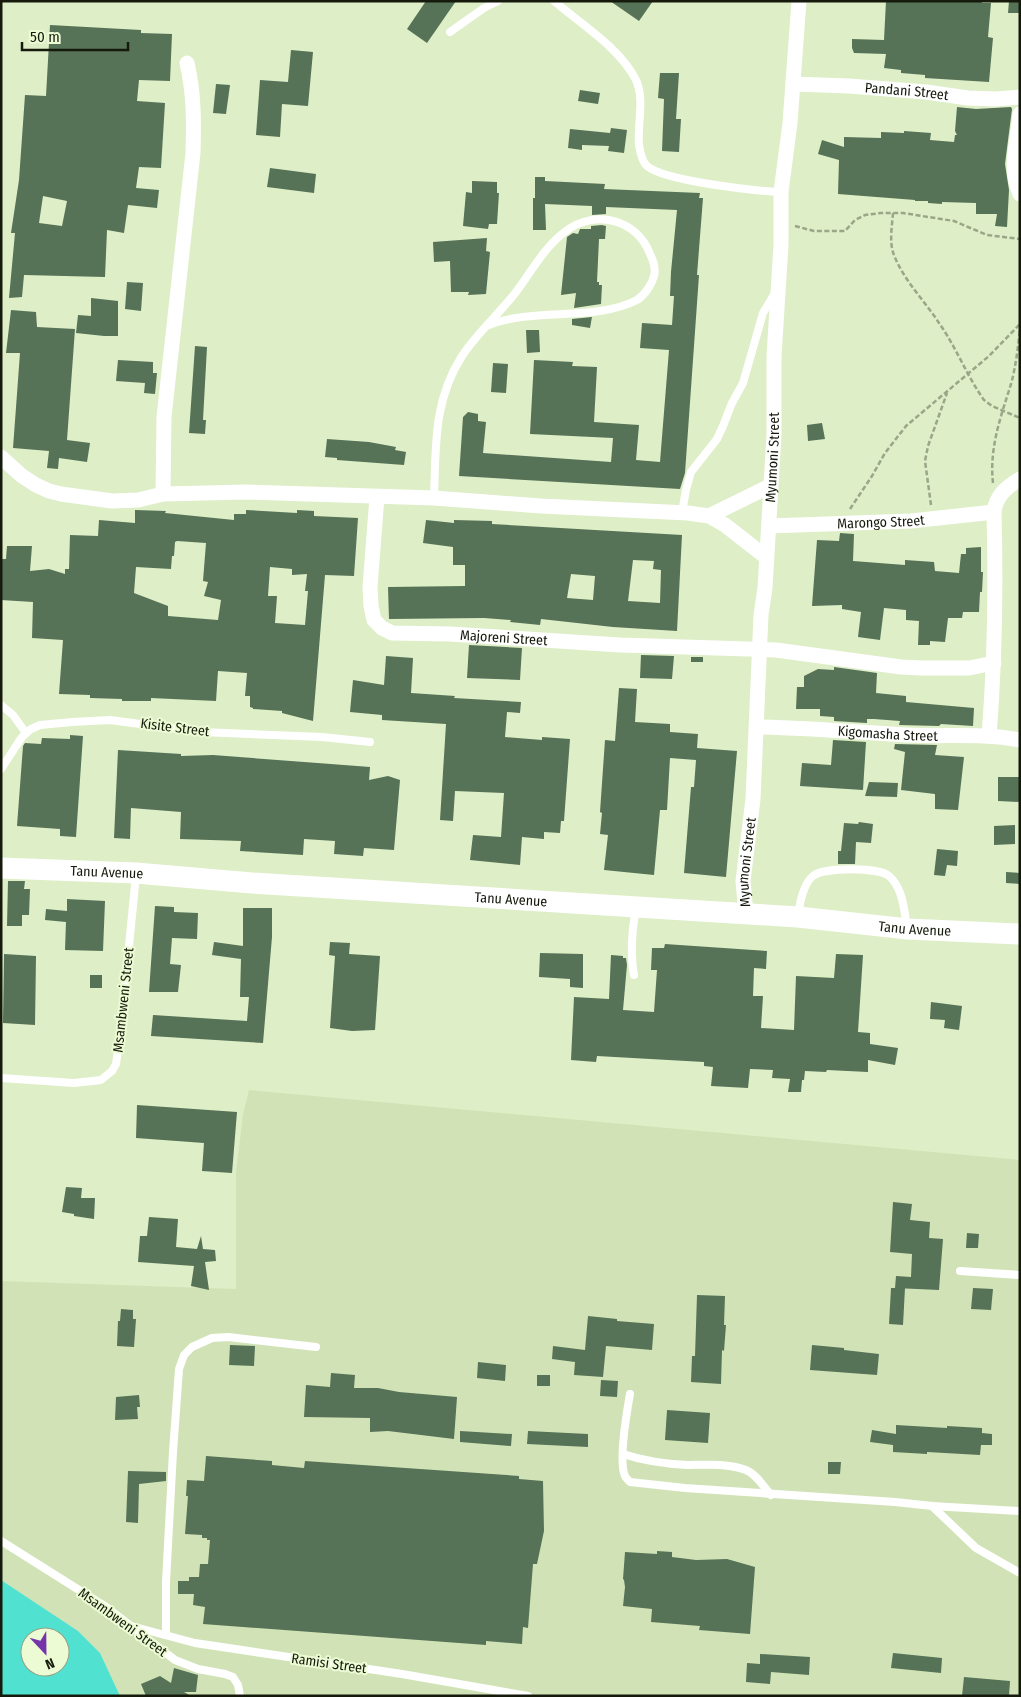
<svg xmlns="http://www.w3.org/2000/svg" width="1021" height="1697" font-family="'Fira Sans Condensed',sans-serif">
<rect width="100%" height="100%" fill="#deeec7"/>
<polygon fill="#d1e3b6" points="249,1090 1020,1160 1020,1696 120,1696 100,1653 78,1631 1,1580 1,1281 236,1289 236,1173 243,1114"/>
<path fill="#50e1d1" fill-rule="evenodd" d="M1,1580L78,1631L100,1653L120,1696H1ZM30,1637H60V1667H30Z"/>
<g fill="#567257" fill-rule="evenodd">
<polygon points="426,1 456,1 427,43 407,29"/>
<polygon points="610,1 653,1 639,21"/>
<polygon points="886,1 982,1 982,3 991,3 988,37 993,38 989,82 925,78 925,75 901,73 901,70 884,68 886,54 854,53 852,48 852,39 884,40"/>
<polygon points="1009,1 1020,1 1020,13 1008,13"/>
<path d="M50,25L141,30V33L172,34L170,81L139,80L137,101L165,103L161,168L139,167L136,188L159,190L157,208L128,205L124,233L107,230L105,277L24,275L22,297L9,298L15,233H11L19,180L25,95L46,96ZM43,196L67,201L62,226L39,223Z"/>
<polygon points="291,50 313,52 308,106 282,104 280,137 256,135 260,80 288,82"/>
<polygon points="660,73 679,73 676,119 681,119 679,152 662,151 664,99 658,98"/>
<polygon points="216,84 230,85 226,114 213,113"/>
<polygon points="580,90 600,93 598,104 578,101"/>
<polygon points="957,107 976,109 1011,107 1012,109 1005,164 1009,190 1007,227 995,226 997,214 976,214 976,203 942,202 942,204 928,203 928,201 915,201 915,200 838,194 839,160 818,154 822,140 844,147 844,137 881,138 881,132 904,133 904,131 931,133 930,140 954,142 955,135 957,135 955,131"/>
<polygon points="611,128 627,130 624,153 608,151 609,146 582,145 582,150 568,148 570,129 610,133"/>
<polygon points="270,168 316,174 314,193 267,187"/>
<polygon points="535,177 545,177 545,181 605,184 604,189 700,193 699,198 703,198 697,275 699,275 685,473 680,489 459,476 463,417 468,412 478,414 478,421 486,422 483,453 611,462 613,438 530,434 534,360 573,362 572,366 597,367 594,422 639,425 636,460 660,462 669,350 640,348 642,323 672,325 674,296 670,296 671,272 677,210 606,207 606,214 592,215 592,206 545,204 546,230 533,230 533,198 535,198"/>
<polygon points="472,181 497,182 497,193 499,193 497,224 489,224 488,229 463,226 466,192 472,193"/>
<polygon points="602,225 606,226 605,239 599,239 597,282 599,282 599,285 602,285 601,304 574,308 576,293 561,295 567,237 573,233 578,234 580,229 591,229 591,226"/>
<polygon points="487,238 486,251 490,252 486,294 468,295 469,292 451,292 450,261 434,262 433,242"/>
<polygon points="127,282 143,283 141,311 125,309"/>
<polygon points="91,298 118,301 118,336 104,336 76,333 78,315 91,316"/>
<polygon points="11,310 36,312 37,327 75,329 67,440 90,443 87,462 59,458 58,469 47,468 49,451 13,448 20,353 6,353"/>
<polygon points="592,317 590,328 572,325 572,319"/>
<polygon points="526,330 539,330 540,352 527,353"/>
<polygon points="195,346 207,347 203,420 206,420 205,434 189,433"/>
<polygon points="118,360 153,362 153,373 157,373 155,394 144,393 145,383 116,381"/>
<polygon points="493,363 508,364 506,393 491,392"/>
<polygon points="822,423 825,439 808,441 807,425"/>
<polygon points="327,439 369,442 396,447 395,450 406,452 404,465 337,460 337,458 325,457"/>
<path d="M135,510L166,511L165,513L234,520V514H246V510L297,513V510L314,511V516L358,518L354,576L325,575L313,721L282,713V711L253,709V708L250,707V696H245L247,673L218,671L216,701L151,698V701H122V699L90,698V695L59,694L63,640L32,638L33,602L1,600V559H6L7,546H32L30,571L49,569L65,574V569H69L70,535L98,536L99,520L135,523ZM177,541L206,543L203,581L208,582L204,596L221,600L218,620L168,616V606L134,593L136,567L171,569L172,556H174L175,542ZM270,567L292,569V575L307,574L305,591H308L305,625L275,623L277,596H268Z"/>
<path d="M426,520L454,523V520L492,521V524L682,535L677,631L613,627L541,619L540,625L510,622L511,620L484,618L389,619L388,587L465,586V565H453V547L423,543ZM633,560L654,561L653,569L661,570L660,603L628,601ZM571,574L595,576L593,600L567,598Z"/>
<polygon points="840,533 854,534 853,561 905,565 905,560 934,562 935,571 959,573 961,554 966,554 966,548 981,547 981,572 983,572 982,592 980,592 979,612 963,612 962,618 948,618 945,642 930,641 930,645 918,645 919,621 906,620 906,610 884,608 880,640 858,637 861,612 842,609 842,605 812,606 817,540 839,541"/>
<polygon points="469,645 522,648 520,680 467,678"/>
<polygon points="641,655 674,656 672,679 640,678"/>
<polygon points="386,656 413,658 411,693 455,696 454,698 521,702 520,713 507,712 505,737 542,740 542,737 570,739 564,821 561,821 560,833 544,832 544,839 522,837 520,865 470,860 473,835 501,837 504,793 455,791 453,821 440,820 446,724 382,720 382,715 350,712 353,680 384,685"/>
<rect x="691" y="657" width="12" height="5"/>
<polygon points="834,667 877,673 876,693 906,696 906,702 974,708 973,726 941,724 939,726 899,725 900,721 874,719 867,719 867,723 834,721 834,717 820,716 820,709 796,709 797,687 804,687 804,676 818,669 834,670"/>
<polygon points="619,688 637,689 635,722 670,724 670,732 698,734 697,748 737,751 726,877 684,873 691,787 694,787 696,760 670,758 667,810 660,810 654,875 604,870 608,835 600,834 602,813 600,812 605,740 615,741"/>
<polygon points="70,735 83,736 76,837 60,836 60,829 17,826 23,746 25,743 41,744 42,738 70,739"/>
<polygon points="833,740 866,742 863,790 800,786 802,763 831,765"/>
<polygon points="895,744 937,745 935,755 964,757 958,810 935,809 935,794 901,790 905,752 894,749"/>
<polygon points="118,750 181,754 181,756 213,755 370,767 369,780 388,776 400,780 394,850 364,848 363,856 334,854 335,841 304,839 303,855 240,851 241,841 180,839 181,812 131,808 130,839 114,838"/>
<polygon points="998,777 1020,777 1020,802 998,801"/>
<polygon points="869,782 898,783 897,797 865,796"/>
<polygon points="859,822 873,824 871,843 856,842 855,864 838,864 838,851 841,851 844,823 858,824"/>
<polygon points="1015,825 1015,844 994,845 994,826"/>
<polygon points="937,849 958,851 957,866 947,865 945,876 934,875"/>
<polygon points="1006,872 1020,873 1020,884 1006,883"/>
<polygon points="8,881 25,881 24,889 30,889 29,915 22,915 22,926 7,926"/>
<polygon points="67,899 105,901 103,951 65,950 66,922 45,920 46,909 67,911"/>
<polygon points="155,906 174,907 174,912 198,913 197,939 172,938 170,964 181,965 178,992 149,992"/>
<polygon points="243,908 272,908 272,937 263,1043 151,1036 153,1015 247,1021 249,997 240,997 241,959 212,955 214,942 243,946"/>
<polygon points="330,942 350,943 349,954 380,956 375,1030 352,1031 330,1028 335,956 329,955"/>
<polygon points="665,944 767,951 766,969 754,968 753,996 763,996 761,1028 794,1030 796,976 834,978 836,954 863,955 858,1032 870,1033 870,1044 898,1048 895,1065 868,1060 868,1072 827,1070 826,1072 805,1071 804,1080 802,1080 801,1092 788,1092 790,1079 772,1078 773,1070 750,1069 748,1088 711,1086 713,1067 704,1066 704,1062 597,1056 596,1062 571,1060 574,997 609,999 611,955 623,956 623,958 626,958 627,965 623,1010 654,1012 657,970 651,970 652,948 664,948"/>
<polygon points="540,953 583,954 583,988 570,987 570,979 539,977"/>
<polygon points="4,954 36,956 35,1025 3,1023"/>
<rect x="90" y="975" width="12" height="13"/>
<polygon points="931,1002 962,1006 959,1030 944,1028 945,1020 930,1019"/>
<polygon points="137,1105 237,1112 232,1173 202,1171 204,1143 136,1138"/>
<polygon points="66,1187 82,1188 81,1198 95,1198 94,1219 74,1216 74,1214 62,1212"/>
<polygon points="893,1202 912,1204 910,1220 930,1222 929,1238 943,1239 939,1290 895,1288 896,1276 911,1277 912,1254 890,1252"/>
<polygon points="149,1217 178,1219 176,1247 197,1249 201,1236 203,1249 215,1250 216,1261 205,1262 209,1290 191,1286 194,1266 138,1262 140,1236 147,1236"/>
<polygon points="967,1233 979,1234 978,1248 966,1248"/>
<polygon points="891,1288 905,1288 903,1325 889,1324"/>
<polygon points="973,1288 993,1289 991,1310 971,1309"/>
<polygon points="697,1295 725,1296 724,1325 726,1325 724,1351 722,1350 721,1384 691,1382 692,1356 695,1356"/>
<polygon points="121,1309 133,1310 133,1319 136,1319 134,1347 117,1346 118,1321 120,1321"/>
<polygon points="588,1316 617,1319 617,1321 654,1324 652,1350 606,1346 603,1377 574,1375 575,1362 552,1359 553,1346 585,1350"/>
<polygon points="230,1345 255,1346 254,1366 229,1365"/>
<polygon points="812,1345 844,1348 844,1350 879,1354 877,1375 810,1370"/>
<polygon points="478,1362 506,1365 505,1381 477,1378"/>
<polygon points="331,1373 355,1375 354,1388 378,1388 399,1392 457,1397 454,1439 388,1431 370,1432 370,1418 304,1417 306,1385 330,1387"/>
<rect x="537" y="1375" width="13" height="11"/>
<polygon points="601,1380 618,1381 617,1397 600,1396"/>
<polygon points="139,1395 140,1407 137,1407 138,1419 115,1420 116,1397"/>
<polygon points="667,1410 710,1413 708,1443 665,1440"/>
<polygon points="896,1425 947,1428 947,1426 982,1428 982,1433 992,1434 992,1445 981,1445 980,1455 927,1452 927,1454 893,1452 893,1445 870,1442 872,1430 896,1434"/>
<polygon points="460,1431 512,1434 511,1446 460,1442"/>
<polygon points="528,1431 588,1434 588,1447 527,1444"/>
<polygon points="206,1456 272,1461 272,1465 304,1468 305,1461 519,1476 519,1479 543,1481 544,1531 537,1564 533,1564 528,1628 523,1627 522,1644 486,1641 486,1645 203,1624 205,1607 193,1605 194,1594 178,1594 178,1581 189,1581 189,1577 199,1577 200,1564 208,1564 210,1540 207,1540 207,1538 202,1538 202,1535 185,1534 188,1496 186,1496 187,1480 204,1481"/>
<polygon points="828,1462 841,1462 840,1474 828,1474"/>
<polygon points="128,1471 166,1472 166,1481 139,1484 138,1523 126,1522"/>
<polygon points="657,1551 672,1552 672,1557 696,1560 727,1559 755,1567 750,1634 699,1630 700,1626 651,1622 652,1609 623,1606 625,1587 624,1580 623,1579 625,1552 657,1554"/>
<polygon points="893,1653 942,1658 941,1673 891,1668"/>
<polygon points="760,1654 810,1657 809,1675 771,1672 770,1684 746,1682 747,1663 760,1664"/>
<polygon points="174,1668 198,1675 196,1692 184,1692 191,1696 146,1696 141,1684 160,1676 171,1683"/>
<polygon points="964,1677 1010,1681 1009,1696 962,1696"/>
</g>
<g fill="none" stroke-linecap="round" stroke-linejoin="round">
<g stroke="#9aa688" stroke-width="2.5" stroke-dasharray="5 2.5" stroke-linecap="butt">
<path d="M893,213C892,226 889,243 894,255C904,281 925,301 939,323C956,347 967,376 984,400L992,406L1020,418"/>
<polyline points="795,226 814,231 845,231 855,220 865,215 881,213 903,213 954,221 987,235 1020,239"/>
<path d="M993,483C989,448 1001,416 1011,384C1016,366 1018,347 1020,329"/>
<polyline points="931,505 925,461 928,446 947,393"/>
<polyline points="850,509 872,476 885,453 906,426 989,356 1020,324"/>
</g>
<g stroke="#fff" stroke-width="8">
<path d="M554,1C581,24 620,48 636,80C645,100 637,124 639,145C640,151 642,162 647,166C664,181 756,191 781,192"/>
<polyline points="450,32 484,8 498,1"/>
<path d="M434,498C436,447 433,401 462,356C477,333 499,314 516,292C531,272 545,246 566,231C595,209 637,219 650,254C653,260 656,269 654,276C652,284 645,295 637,300C594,322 535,307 489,325"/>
<polyline points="682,512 686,490 691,472 717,439 723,426 732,403 743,383 763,313 775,293"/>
<polyline points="1,705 13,715 26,733"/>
<polyline points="1,769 22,737 31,729 40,725 72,722 110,720 201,732 322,737 370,742"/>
<path d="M798,915C800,903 803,884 813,876C823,867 879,867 889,876C903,888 904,910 907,927"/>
<path d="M634,975C630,953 632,930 636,908"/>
<polyline points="1,1078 74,1083 101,1080 112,1071 116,1064 120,1037 136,875"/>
<polyline points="960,1271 1020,1275"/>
<path d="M630,1394C627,1411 618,1461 625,1476C626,1478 629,1481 630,1482L685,1488L895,1502L932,1506L1020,1511"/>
<path d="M623,1454C644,1461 666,1464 688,1465C707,1465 728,1463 746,1470C756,1474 764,1487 771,1495"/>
<polyline points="932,1506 976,1548 1020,1573"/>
<polyline points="1,1541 106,1607 175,1660 198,1669 225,1674 233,1677 238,1685 240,1696"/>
<polyline points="131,1626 195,1643 402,1674 528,1696"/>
<polyline points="166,1635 166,1582 173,1452 179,1369 184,1355 192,1347 212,1338 228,1337 316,1347"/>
</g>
<g stroke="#fff" stroke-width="15">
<path id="s1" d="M793,84L849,86L926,92L968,98L996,99L1020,97"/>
<path d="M1020,114C1018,140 1008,169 1020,194"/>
<polyline points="1,457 22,476 36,485 49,491 61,494 112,501 138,500 163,494 245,492 434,498 541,506 688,513 709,516 725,525 766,557"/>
<path d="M163,494L164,417L193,153C194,122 194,93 187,63"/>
<path id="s2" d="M377,497L370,587L371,606L374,620L382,628L392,633L450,634L620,645L776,650L901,667L922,668H969L994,663"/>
<polyline points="709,516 770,486"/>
<path id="s3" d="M769,526L911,521L994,512"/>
<path id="s4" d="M757,727C807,728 856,732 906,735C944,737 982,733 1020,740"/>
<path d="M989,736C995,661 996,588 994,512C996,496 1006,487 1020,479"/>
<path id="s5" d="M746,914L743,881L753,799L761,615L765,588L774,435V356L781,245V192L790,123L799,1"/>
</g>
<path stroke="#fff" stroke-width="21" id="s6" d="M1,868L136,873L252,883L798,917L908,929L1020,934"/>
</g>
<g text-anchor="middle" stroke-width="4" stroke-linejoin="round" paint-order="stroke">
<g font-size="14" fill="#151a0c" stroke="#ecfbd4">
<text dy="5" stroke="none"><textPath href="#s1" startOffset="114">Pandani Street</textPath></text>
<text dy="5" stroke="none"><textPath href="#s5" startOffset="458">Myumoni Street</textPath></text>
<text dy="5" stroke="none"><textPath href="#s3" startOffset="112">Marongo Street</textPath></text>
<text dy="5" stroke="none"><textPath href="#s2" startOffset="258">Majoreni Street</textPath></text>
<text transform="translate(175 727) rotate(7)" y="5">Kisite Street</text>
<text dy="5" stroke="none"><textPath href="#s4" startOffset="131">Kigomasha Street</textPath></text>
<text dy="5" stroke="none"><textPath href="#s5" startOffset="52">Myumoni Street</textPath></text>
<text dy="5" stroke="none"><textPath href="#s6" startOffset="106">Tanu Avenue</textPath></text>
<text dy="5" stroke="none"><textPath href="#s6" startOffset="511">Tanu Avenue</textPath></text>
<text dy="5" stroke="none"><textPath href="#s6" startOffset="916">Tanu Avenue</textPath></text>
<text transform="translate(123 1000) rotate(-84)" y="5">Msambweni Street</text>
<text transform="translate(123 1622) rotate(36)" y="5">Msambweni Street</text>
<text transform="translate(329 1663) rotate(8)" y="5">Ramisi Street</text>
</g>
</g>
<rect width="1021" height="1697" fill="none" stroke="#151a0c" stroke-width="5"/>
<g transform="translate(45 1652) rotate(158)"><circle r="24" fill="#ecfbd4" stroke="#96a184"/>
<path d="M0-4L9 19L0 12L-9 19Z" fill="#7435aa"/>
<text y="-8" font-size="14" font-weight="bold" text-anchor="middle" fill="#151a0c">N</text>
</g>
<path d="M22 42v8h106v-8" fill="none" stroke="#151a0c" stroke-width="2.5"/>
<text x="30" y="42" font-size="15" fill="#151a0c" stroke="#ecfbd4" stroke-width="4" paint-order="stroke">50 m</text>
</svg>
